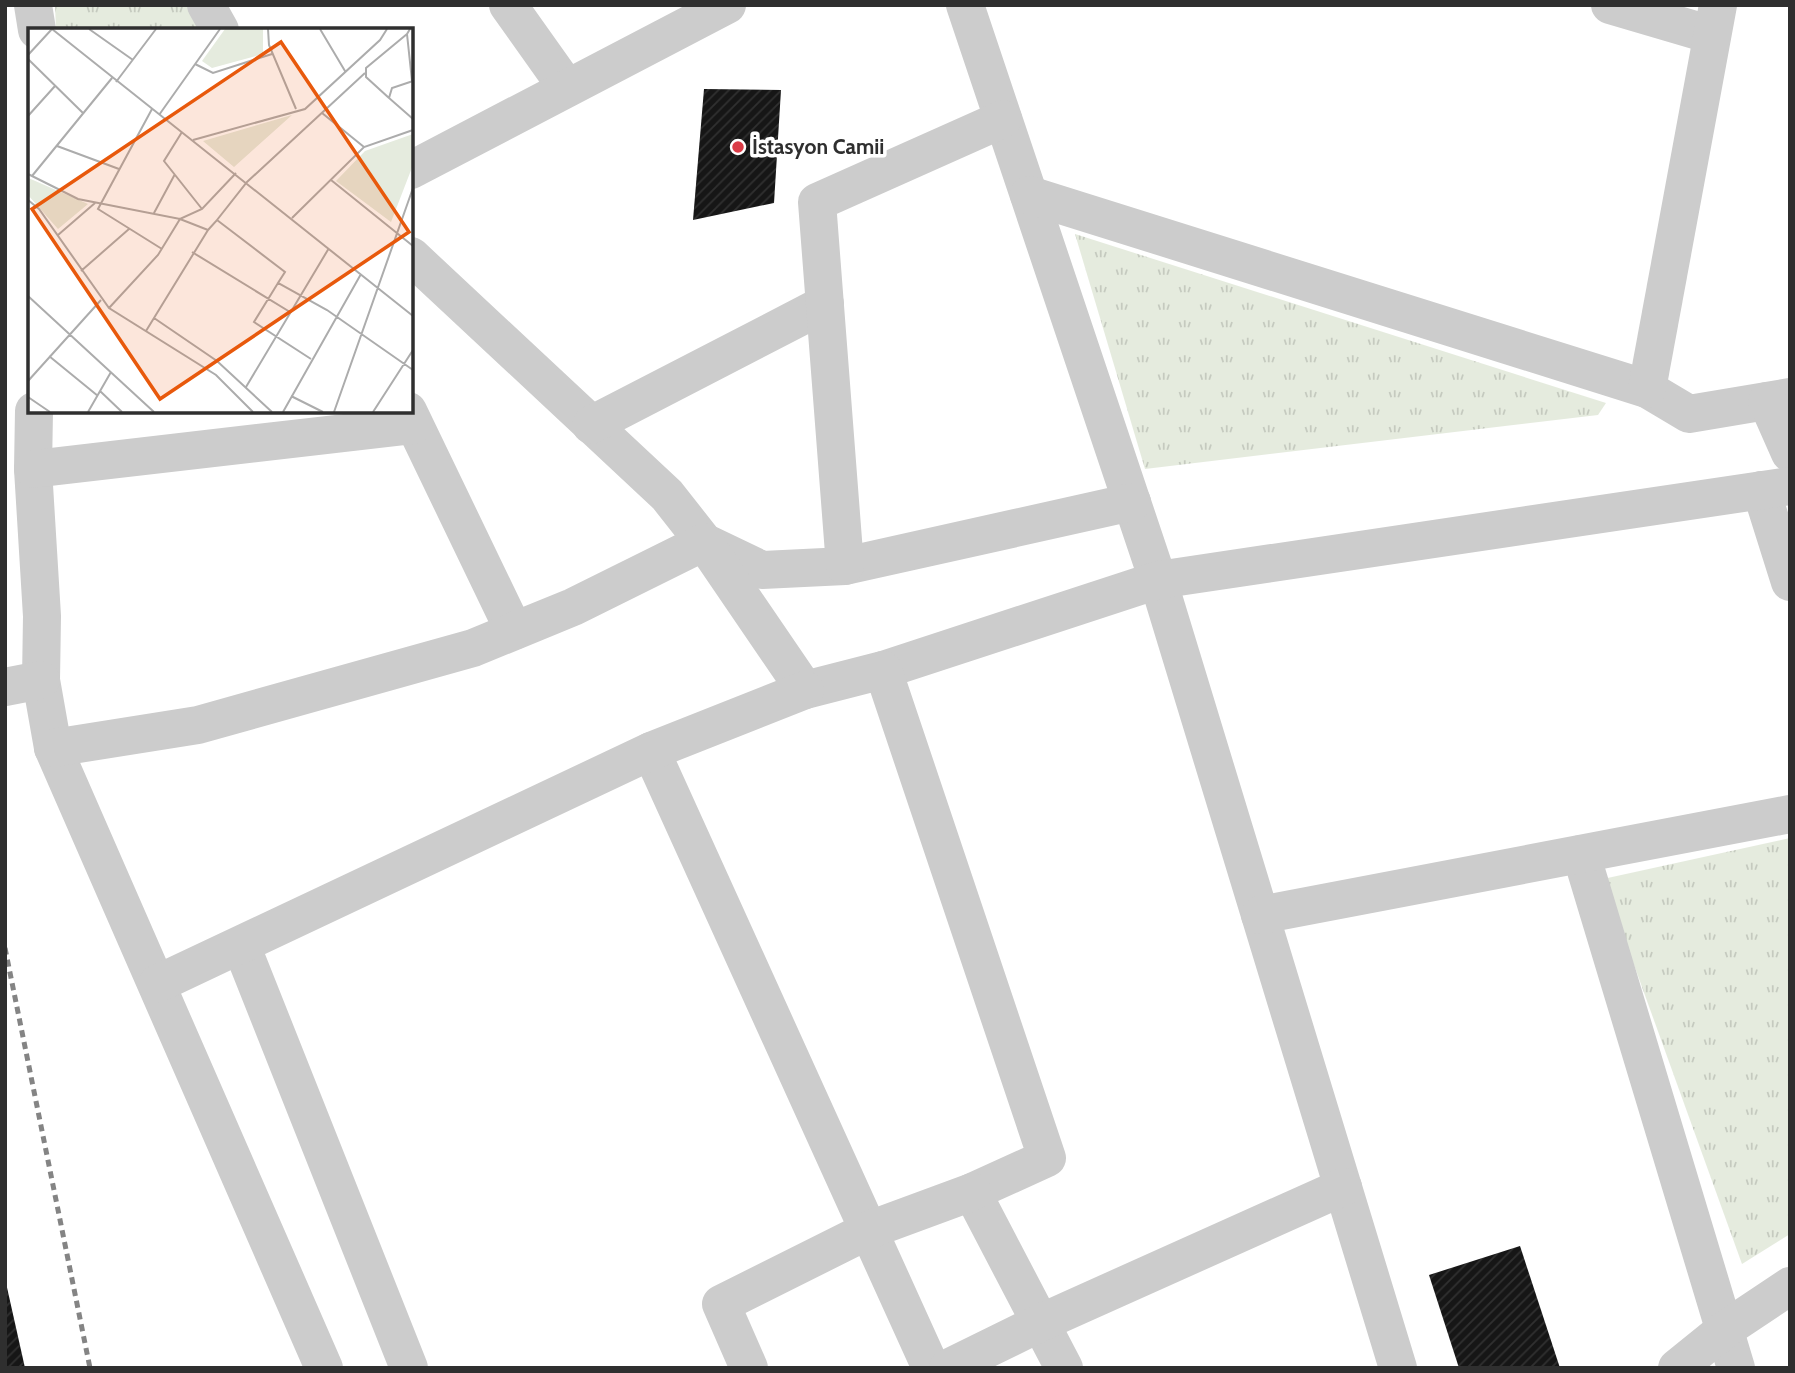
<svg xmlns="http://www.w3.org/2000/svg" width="1795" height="1373" font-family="Cabin,sans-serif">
<defs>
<pattern id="grass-tufts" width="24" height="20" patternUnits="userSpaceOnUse" patternTransform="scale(1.75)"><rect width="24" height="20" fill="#e5ebde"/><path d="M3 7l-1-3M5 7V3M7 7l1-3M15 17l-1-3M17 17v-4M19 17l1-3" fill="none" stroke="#c5cabf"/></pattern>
<pattern id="building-hatch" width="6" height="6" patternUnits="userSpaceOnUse" patternTransform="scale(1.75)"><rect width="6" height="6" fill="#161616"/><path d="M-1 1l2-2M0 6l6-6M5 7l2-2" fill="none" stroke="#303030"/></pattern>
</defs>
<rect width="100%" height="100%" fill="#fff"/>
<g fill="url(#grass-tufts)">
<polygon points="55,5 192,5 208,30 56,30"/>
<polygon points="1075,234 1606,403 1598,415 1145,469"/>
<polygon points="1790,838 1790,1234 1742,1264 1603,879"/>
</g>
<g fill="url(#building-hatch)">
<polygon points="704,89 781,90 774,203 693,220"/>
<polygon points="1520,1246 1560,1368 1459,1368 1429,1275"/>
<polygon points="5,1283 6,1283 25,1368 5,1368"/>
</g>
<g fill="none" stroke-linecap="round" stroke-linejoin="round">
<g stroke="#ccc" stroke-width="38">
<polyline points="33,5 37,30"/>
<polyline points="206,5 220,30"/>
<polyline points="508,5 567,88"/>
<polyline points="965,5 1158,580 1398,1368"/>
<polyline points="1610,5 1712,35"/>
<polyline points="411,170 727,5"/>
<polyline points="1029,195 1647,389 1689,414 1790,397"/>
<polyline points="411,256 667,495 704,542 762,570 845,566 1132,502"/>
<polyline points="1647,389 1718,5"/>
<polyline points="1767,401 1790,453"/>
<polyline points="34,411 33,469 42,616 41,680 53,748 324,1368"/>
<polyline points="408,411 514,631"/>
<polyline points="591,425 825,304"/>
<polyline points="33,469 414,425"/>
<polyline points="1761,490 1790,582"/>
<polyline points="845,566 817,202 1003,119"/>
<polyline points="883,670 1158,580 1790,486"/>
<polyline points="5,687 41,680"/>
<polyline points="53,748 198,725 473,648 573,607 704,542 805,690 883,670 1047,1158 972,1192 1064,1368"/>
<polyline points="651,751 931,1368"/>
<polyline points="1581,854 1736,1368"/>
<polyline points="1260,915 1790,814"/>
<polyline points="241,945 409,1368"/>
<polyline points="157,984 651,751 805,690"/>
<polyline points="749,1368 721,1304 869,1230 972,1192"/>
<polyline points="948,1368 1040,1323 1343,1187"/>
<polyline points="1677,1368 1724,1330 1790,1286"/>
</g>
<polyline stroke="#848484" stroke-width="5" stroke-dasharray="7 5" stroke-linecap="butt" points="5,948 90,1368"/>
</g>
<circle fill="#da3c47" stroke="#fff" stroke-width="2.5" cx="738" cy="147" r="7"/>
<g text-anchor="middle" stroke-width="7" stroke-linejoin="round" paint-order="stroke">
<g font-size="21" font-weight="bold" fill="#2f2f2f" stroke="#fff" text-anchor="start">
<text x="752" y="154">İstasyon Camii</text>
</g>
</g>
<g transform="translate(28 28)">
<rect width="385" height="385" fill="#fff"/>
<path d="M197,1H235V26L184,40L174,33ZM264,87L206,139L175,113ZM385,106V137L363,194L308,153L337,123ZM0,150L5,152L60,176L30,201L0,167Z" fill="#e5ebde"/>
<path fill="none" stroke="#acacac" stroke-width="2" d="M24,1L385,288M61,1L105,32M240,1L241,17L268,81M292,1L317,43M382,1L379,6L384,53M0,27L24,1M0,31L56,86M167,36L185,45L244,26M385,53L364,60L361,70L385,91M88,54L128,1M361,70L338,49V40L379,6M124,81L70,181L134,221M294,85L336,119M131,87L192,1M0,88L27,58M154,104L136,133L174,181M165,112L277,81L352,12L359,1M29,118L91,141M0,146L50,171L152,191L174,181L208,145M4,148L84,50M303,152L385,218M0,172L11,181L81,280L188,347L225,384M126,185L147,146M264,190L336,119L385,102M189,192L219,154L337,45M30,207L67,175M164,224L262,284M53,243L101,201M250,255L226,294L283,331M0,268L126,384M81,280L130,227L152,191L180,202L189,192L257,244L250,255L299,282L385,342M126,290L189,333L244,384M118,303L180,202M21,328L70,368M0,353L73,272M218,359L301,220M72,363L94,384M263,368L295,384M0,369L22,384M60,384L83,344M255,384L333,246M306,384L385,160M345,384L385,322"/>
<path fill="#e8590c" fill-opacity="0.15" stroke="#e8590c" stroke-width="3.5" d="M253,14L381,204L132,371L4,181Z"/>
<rect width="385" height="385" fill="none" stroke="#2f2f2f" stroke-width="3.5"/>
</g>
<rect width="1795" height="1373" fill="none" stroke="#2f2f2f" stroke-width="14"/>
</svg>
